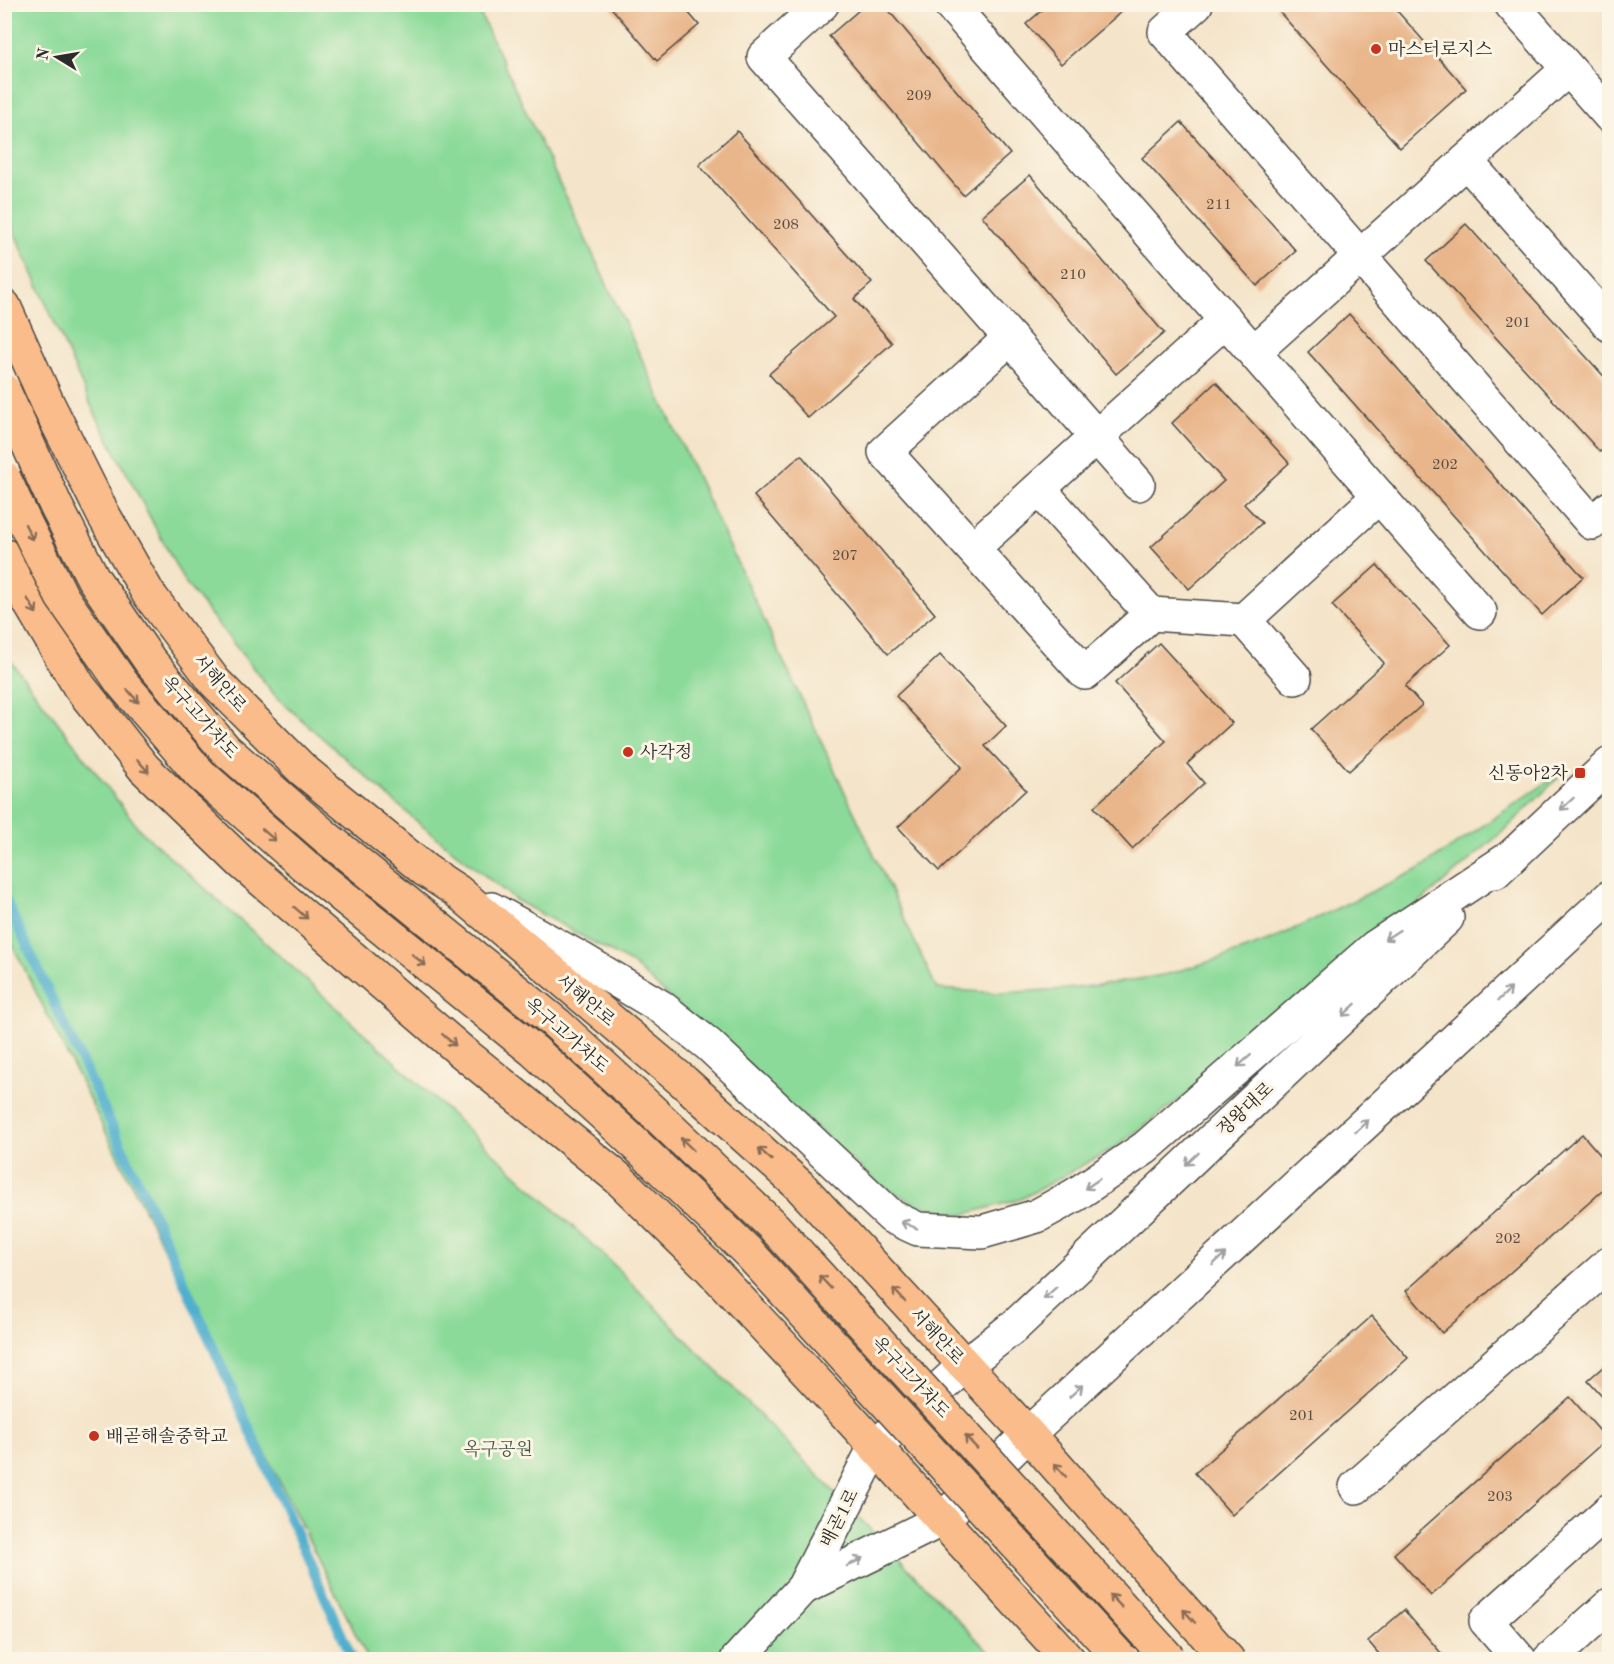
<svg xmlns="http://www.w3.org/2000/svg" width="1614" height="1664" font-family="'Old Standard TT','Noto Serif KR',serif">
<rect width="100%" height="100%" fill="#fcf5e5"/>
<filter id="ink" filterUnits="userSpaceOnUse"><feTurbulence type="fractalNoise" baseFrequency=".0167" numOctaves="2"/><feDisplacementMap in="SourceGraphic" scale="12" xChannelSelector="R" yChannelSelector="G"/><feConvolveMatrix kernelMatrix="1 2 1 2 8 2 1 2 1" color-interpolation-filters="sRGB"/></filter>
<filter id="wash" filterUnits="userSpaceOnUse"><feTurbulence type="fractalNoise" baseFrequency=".008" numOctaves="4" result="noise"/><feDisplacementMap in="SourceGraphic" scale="24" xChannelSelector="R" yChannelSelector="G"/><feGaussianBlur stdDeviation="1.35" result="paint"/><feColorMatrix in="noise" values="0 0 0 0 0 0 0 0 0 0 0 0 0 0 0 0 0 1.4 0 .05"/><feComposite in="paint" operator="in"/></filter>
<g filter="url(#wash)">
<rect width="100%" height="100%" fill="#f4e4c9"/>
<g fill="#8bda99" stroke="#5b8262" stroke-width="1.5">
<polygon points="4,5 476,5 937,989 1000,993 1066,989 1116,983 1168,974 1218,959 1271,940 1419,869 1568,768 1507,828 1436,889 1198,1086 1114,1148 1021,1199 962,1215 917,1205 880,1185 631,963 516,900 421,825 276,697 184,581 94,412 5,211"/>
<polygon points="4,652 140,830 290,965 610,1261 996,1659 368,1659 5,930"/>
</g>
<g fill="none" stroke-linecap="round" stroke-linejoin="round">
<polyline stroke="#4fafce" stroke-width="10" points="4,897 153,1213 353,1660"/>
</g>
<g id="blocks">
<g fill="#e9b68b">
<polygon points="608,4 681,4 699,25 657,61"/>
<polygon points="866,4 883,4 1010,154 963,195 829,36"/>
<polygon points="1278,4 1391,4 1466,89 1400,148 1275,7"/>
<polygon points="1048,5 1129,5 1061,64 1026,24"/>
<polygon points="1181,122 1296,251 1257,286 1142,158"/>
<polygon points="737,131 872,283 854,299 892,343 808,418 769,374 834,317 699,165"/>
<polygon points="1030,175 1164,333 1116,374 982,216"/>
<polygon points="1466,224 1610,383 1610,443 1600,452 1426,261"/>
<polygon points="1349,314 1583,577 1542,615 1308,352"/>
<polygon points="1216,382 1289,463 1244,504 1262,523 1189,589 1151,547 1224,481 1172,423"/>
<polygon points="801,455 935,614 888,654 754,496"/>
<polygon points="1377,565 1450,645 1405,686 1422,705 1349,771 1311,729 1384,663 1332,605"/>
<polygon points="1159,643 1232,723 1187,764 1204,783 1132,849 1094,807 1166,741 1115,683"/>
<polygon points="940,655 1006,726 985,746 1026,790 939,871 898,827 962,767 896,696"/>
<polygon points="1582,1134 1610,1166 1610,1184 1442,1333 1406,1291"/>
<polygon points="1372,1316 1408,1358 1232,1515 1195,1473"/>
<polygon points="1610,1361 1610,1404 1588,1380"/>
<polygon points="1570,1397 1607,1439 1431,1596 1394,1554"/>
<polygon points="1404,1610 1447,1660 1384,1660 1368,1641"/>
</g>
</g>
</g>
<g filter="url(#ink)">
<use href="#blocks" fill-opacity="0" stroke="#494743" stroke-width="1.5"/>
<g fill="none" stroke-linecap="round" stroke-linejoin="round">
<g stroke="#494743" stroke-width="36">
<g id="minor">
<polyline points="822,4 764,57 1138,484"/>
<polyline points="950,4 1480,612"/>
<polyline points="1196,4 1165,32 1592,523 1610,508"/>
<polyline points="1511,4 1610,116"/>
<polyline points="1466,161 1610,325"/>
<polyline points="1010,338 885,452 1085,673 1151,614"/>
<polyline points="1254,352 1568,69"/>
<polyline points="1039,489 1151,614 1244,620 1379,496"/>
<polyline points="973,548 1226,320"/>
<polyline points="1244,620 1295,678"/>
<polyline points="1495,872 1610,764"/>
<polyline points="491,909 581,959 661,1007 709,1045 892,1217 918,1229 982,1232 1037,1216 1075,1195 1145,1148 1375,947 1511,857"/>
<polyline points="1356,1487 1610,1263"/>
<polyline points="803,1588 943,1519 1028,1434 1610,897"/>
<polyline points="737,1660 803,1588 875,1447 964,1366 1016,1325 1447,918"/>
<polyline points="1520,1660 1486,1621 1610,1510"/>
<polyline points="1549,1660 1610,1605"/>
</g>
</g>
<g stroke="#494743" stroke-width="36">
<g id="major">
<polyline points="4,306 48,404 103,514 148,593 215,682 303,770 425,870 457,891 684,1082 800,1186 1028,1434 1228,1660"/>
<polyline points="4,555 16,580 79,686 144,768 241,862 461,1051 618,1178 709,1267 834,1401 1069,1660"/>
</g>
</g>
<use href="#minor" stroke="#fff" stroke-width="33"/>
<use href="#major" stroke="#f9bc8a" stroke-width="33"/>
<g stroke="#494743" stroke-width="36" stroke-linecap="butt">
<g id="major-bridge">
<polyline points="4,391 56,506 93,578 150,661 225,749 327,838 557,1024 651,1110 774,1227 1170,1660"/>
<polyline points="4,478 24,521 62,597 122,683 200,774 304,865 534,1051 627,1136 748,1252 1122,1660"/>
</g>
</g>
<use href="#major-bridge" stroke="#f9bc8a" stroke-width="33"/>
</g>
<defs><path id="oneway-shaft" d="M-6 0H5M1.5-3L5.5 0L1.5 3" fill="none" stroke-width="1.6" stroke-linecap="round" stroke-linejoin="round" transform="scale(1.5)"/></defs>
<g stroke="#886c56">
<use href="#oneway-shaft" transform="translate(29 532) rotate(63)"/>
<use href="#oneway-shaft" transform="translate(32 606) rotate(59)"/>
<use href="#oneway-shaft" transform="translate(133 696) rotate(49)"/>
<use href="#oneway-shaft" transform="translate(143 766) rotate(49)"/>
<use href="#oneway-shaft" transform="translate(269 835) rotate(41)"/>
<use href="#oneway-shaft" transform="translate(301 913) rotate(41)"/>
<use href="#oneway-shaft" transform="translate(419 960) rotate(39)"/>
<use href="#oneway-shaft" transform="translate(449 1040) rotate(41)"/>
<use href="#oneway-shaft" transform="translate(687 1144) rotate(-136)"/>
<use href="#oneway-shaft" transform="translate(765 1154) rotate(-138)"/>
<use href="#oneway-shaft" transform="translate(825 1282) rotate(-133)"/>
<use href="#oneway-shaft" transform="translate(899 1295) rotate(-132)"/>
<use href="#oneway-shaft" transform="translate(971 1442) rotate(-133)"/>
<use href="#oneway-shaft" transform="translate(1060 1470) rotate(-132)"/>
<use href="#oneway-shaft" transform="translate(1116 1601) rotate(-133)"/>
<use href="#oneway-shaft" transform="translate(1189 1616) rotate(-132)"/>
</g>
<g stroke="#a0a0a0">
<use href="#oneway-shaft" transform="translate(1567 804) rotate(137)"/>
<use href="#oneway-shaft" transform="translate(1392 935) rotate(147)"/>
<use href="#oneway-shaft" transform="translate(1505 994) rotate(-43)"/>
<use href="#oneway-shaft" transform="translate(1349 1010) rotate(137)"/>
<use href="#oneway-shaft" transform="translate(1244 1061) rotate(139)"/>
<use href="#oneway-shaft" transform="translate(1362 1126) rotate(-43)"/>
<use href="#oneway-shaft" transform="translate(1192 1159) rotate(137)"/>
<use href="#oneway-shaft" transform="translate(1092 1184) rotate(146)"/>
<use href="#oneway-shaft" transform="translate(909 1225) rotate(-157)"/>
<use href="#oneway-shaft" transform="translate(1219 1259) rotate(-43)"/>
<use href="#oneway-shaft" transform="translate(1050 1293) rotate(137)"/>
<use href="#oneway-shaft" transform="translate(1076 1391) rotate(-42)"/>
<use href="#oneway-shaft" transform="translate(855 1562) rotate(-27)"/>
</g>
</g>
<g fill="#c8321e" stroke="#fcf5e5" stroke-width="2">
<circle cx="1376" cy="49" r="6"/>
<circle cx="628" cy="752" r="6"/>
<rect x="1574" y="767" width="12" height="12" rx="3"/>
<circle cx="94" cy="1436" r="6"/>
</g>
<g text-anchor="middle" stroke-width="6" stroke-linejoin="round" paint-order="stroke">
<g font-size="15" fill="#5a4e43">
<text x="919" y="100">209</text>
<text x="1219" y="209">211</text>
<text x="786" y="229">208</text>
<text x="1073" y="279">210</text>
<text x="1518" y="327">201</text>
<text x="1445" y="469">202</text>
<text x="845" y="560">207</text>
<text x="1508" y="1243">202</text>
<text x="1302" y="1420">201</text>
<text x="1500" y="1501">203</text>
</g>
<g font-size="18" fill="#2b2b2b" stroke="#fcf5e5" text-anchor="start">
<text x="1388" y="55">마스터로지스</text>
<text x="640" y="758">사각정</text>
<text x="1568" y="779" text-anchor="end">신동아2차</text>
<text x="106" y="1442">배곧해솔중학교</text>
</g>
<g font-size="18" fill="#2b2b2b" stroke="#fcf5e5">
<text transform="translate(220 683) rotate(49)" y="6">서해안로</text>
<text transform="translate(200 717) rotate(48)" y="6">옥구고가차도</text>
<text transform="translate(586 1000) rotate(40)" y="6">서해안로</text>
<text transform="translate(567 1035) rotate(41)" y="6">옥구고가차도</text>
<text transform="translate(1245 1109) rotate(-43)" y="6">정왕대로</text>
<text transform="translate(937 1336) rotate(47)" y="6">서해안로</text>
<text transform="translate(911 1377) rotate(47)" y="6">옥구고가차도</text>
<text transform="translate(839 1518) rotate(-63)" y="6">배곧1로</text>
</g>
<g font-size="18" fill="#435746" stroke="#fcf5e5">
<text x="498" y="1455">옥구공원</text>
</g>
</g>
<rect width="1614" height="1664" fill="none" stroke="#fcf5e5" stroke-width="24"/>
<g transform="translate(57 57) rotate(281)" stroke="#fcf5e5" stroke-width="4.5" paint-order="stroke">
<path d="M0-4.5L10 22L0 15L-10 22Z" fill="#2b2b2b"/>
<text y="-9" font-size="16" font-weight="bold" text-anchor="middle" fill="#2b2b2b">N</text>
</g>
</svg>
